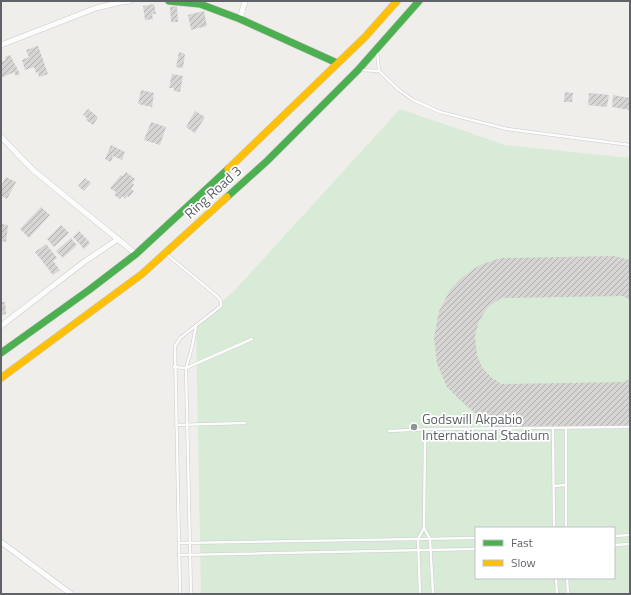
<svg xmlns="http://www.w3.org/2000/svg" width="631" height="595" font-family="'Titillium Web',sans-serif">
<defs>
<pattern id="building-hatch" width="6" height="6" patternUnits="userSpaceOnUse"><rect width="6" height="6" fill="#d6d5d3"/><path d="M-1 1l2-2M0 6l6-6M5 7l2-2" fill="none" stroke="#b1b0af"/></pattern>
</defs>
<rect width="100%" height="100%" fill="#efeeea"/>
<path fill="#d8ebd6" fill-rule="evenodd" d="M400,109L505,145L630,158V594H201L196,326L236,289ZM476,528H614V578H476Z"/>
<g fill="url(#building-hatch)">
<polygon points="154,4 156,14 152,14 153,19 145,20 143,6"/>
<polygon points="177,6 178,22 171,22 170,7"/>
<polygon points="204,11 207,26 191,30 188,15"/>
<polygon points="38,46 48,74 39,77 38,72 36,73 34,67 25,70 22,60 29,57 26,50"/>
<polygon points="179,52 185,54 183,68 176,67"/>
<polygon points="10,55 20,74 16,76 14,72 1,78 1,62 6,60 5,57"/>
<polygon points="172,74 183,76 180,92 174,91 174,88 169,88"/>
<polygon points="141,90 154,93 152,107 138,104"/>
<polygon points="565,92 573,93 572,102 564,102"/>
<polygon points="589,93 609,95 607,107 588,105"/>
<polygon points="613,95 630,98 630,110 612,107"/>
<polygon points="88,109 98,117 93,125 86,120 87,118 83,115"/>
<polygon points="195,111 205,117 195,133 186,127"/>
<polygon points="151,122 166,127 160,145 144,140"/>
<polygon points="111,145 125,152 122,160 113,156 111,162 105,159"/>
<polygon points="126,172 135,179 132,183 134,185 131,189 134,191 129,197 127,196 125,199 122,196 120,199 114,195 116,192 110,188 121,175 123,176"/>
<polygon points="6,177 16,182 7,199 1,196 1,186"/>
<polygon points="85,178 91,183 84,191 78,186"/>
<polygon points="41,207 50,215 29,238 20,229"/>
<polygon points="1,224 8,225 6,242 1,241"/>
<polygon points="61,225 69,233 54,247 47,239"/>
<polygon points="79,231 90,243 84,249 73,237"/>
<polygon points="71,238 77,245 63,258 56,251"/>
<polygon points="46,244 57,258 53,261 60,270 53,275 35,252"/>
<polygon points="614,256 630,260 630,300 623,296 501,298 488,307 479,321 475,336 477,355 482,367 491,377 501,384 624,382 630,379 630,426 490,427 490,419 475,413 461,401 447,387 437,364 434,338 439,311 450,290 461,278 480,265 501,258"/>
<polygon points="1,302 5,302 6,314 1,315"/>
</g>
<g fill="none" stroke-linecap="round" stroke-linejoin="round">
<g stroke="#cbcccc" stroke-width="3.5">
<g id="lane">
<polyline points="377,51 379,71 399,90 413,100 440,112 507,129 630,145"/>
<polyline points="360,70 379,71"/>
<polyline points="165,253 217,296 221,301 221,306 180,338 175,346 180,594"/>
<polyline points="174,367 186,368 252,339"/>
<polyline points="176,425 245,423"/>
<polyline points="553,429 554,528"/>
<polyline points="566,429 566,528"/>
<polyline points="426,430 425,437 424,528 430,539 433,594"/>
<polyline points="389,431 432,429 630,427"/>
<polyline points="554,486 566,485"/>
<polyline points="614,536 630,535"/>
<polyline points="179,543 476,538"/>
<polyline points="614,545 630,544"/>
<polyline points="179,555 476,549"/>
<polyline points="556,578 557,594"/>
<polyline points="567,578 568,594"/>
<polyline points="191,594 186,368 192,347 196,326"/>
<polyline points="420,594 418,539 424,528"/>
</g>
</g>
<g stroke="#cbcccc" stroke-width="6">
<g id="street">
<polyline points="240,19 245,1"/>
<polyline points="1,45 96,8 121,2 130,1"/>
<polyline points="1,137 33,170 136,254"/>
<polyline points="1,326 84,262 118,239"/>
<polyline points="1,542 71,594"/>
</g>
</g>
<g stroke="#cacacb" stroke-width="8">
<g id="fast">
<polyline points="169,1 200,4 240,19 337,63"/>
<polyline points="227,197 267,161 358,70 419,1"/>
<polyline points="1,353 89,290 136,254 228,169"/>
</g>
</g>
<g stroke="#cacacb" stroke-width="8">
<g id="slow">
<polyline points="228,169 365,37 397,1"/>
<polyline points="1,378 142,274 227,197"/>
</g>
</g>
<use href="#lane" stroke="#fdfcfc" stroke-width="2.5"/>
<use href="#street" stroke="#fdfcfc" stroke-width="5"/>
<use href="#fast" stroke="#4caf50" stroke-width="7"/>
<use href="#slow" stroke="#ffc107" stroke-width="7"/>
</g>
<circle fill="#919496" stroke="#fff" stroke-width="1.5" cx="414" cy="427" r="4"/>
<g text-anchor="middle" stroke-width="3.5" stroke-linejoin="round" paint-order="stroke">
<g font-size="14" fill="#5f6368" stroke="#fff">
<text transform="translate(213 192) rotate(-42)" y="5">Ring Road 3</text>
</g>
<g font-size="14" fill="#5f6368" stroke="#fff" text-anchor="start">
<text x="422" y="424">Godswill Akpabio<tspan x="422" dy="16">International Stadium</tspan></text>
</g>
</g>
<rect width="631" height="595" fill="none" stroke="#5f6368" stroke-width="4"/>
<rect x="475" y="527" width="140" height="52" fill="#ffffff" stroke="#bfc1c3"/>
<rect x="483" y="540" width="20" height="6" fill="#4caf50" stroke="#bfc1c3"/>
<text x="511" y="547" font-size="12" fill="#5f6368">Fast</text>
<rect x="483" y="560" width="20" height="6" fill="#ffc107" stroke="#bfc1c3"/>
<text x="511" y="567" font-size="12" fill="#5f6368">Slow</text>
</svg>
